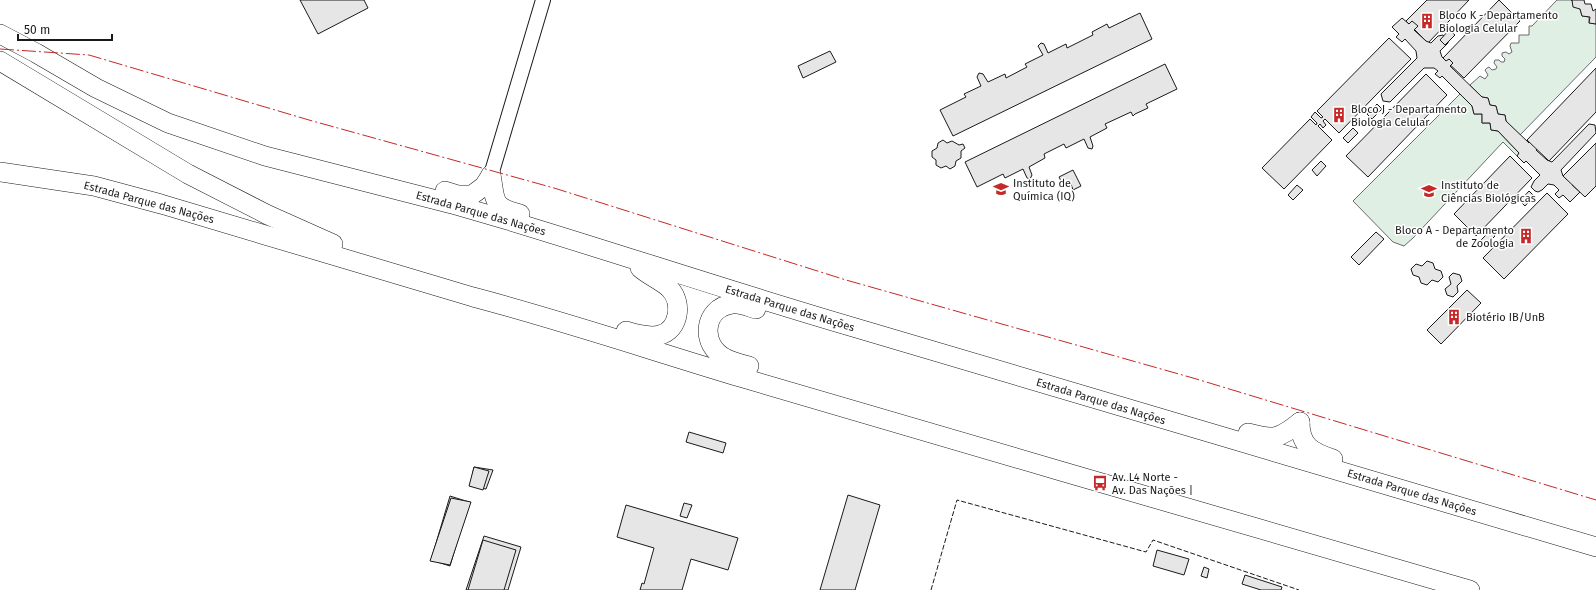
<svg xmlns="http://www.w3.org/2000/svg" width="1596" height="590" font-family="'Fira Sans',sans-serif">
<rect width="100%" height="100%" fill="#fff"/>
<g fill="#e0efe3" stroke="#6a6a6a">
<polygon points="1557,0 1572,0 1580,9 1582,16 1589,17 1589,23 1596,24 1596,57 1520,135 1506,121 1505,115 1498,114 1496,106 1490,105 1488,98 1482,97 1470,85 1480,76 1485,79 1488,75 1485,70 1487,68 1489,67 1492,70 1496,69 1497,67 1494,63 1495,60 1499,60 1501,62 1504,62 1505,59 1502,56 1502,53 1506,52 1509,54 1512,52 1510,46 1511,43 1519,43 1519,35 1529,35 1529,26 1532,26"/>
<polygon points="1460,94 1472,106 1474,114 1482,114 1482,123 1490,123 1491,130 1498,131 1519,153 1517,156 1503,142 1413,238 1404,246 1393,242 1353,201"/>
</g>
<g fill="#e6e6e6" stroke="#1a1a1a">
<polygon points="300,0 364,0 368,8 318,34"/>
<polygon points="1427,0 1469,0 1428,43 1406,21"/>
<polygon points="1499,0 1520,21 1464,78 1443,58"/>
<polygon points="1571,0 1584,0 1585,4 1591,4 1593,11 1596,9 1596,24 1589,23 1590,17 1582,16 1580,9 1573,7 1572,0"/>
<polygon points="1140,13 1152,39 953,136 940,110 966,97 964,94 981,86 977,77 979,73 983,74 988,82 1005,74 1006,78 1027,67 1025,64 1043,55 1038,46 1041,43 1044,44 1048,53 1066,44 1067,48 1093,35 1092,32 1107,24 1109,28"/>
<polygon points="1402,18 1409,24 1412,21 1418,26 1414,30 1426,41 1431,43 1438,36 1443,35 1448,40 1448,43 1440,51 1442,57 1446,61 1449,59 1453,63 1450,66 1482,97 1488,98 1490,105 1496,106 1498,114 1505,115 1506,121 1529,143 1534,138 1541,144 1536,150 1547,160 1552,162 1589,124 1595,125 1596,133 1561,170 1563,176 1567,180 1569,178 1574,183 1572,185 1580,192 1570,202 1563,195 1559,198 1555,194 1559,190 1554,185 1548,184 1542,190 1538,192 1535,191 1531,187 1534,181 1540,175 1526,161 1524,163 1517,156 1519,153 1498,131 1491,130 1490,123 1482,123 1482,114 1474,114 1472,106 1442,76 1440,78 1435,74 1438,71 1434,68 1424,68 1390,102 1383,101 1381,94 1417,58 1416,51 1405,39 1402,42 1396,37 1399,34 1392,27"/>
<polygon points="1449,30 1455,35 1445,45 1440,40"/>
<polygon points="1389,38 1411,59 1339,133 1325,119 1323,121 1326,125 1323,128 1320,124 1318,126 1332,140 1284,189 1262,168 1310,119 1316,125 1317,123 1311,117 1315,112 1321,118 1323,117 1317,111"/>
<polygon points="830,51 836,62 803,78 798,66"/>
<polygon points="1165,64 1177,89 1146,104 1148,108 1135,114 1133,116 1131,112 1105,124 1107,128 1090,137 1093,146 1092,149 1088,148 1084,139 1066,148 1064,144 1044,154 1045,158 1029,167 1032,175 1030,179 1027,178 1023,169 1005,178 1003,174 977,187 965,162"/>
<polygon points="1596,68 1596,112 1549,161 1527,140"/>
<polygon points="1426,74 1447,95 1368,177 1346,156"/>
<polygon points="1377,104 1382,109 1372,119 1367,114"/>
<polygon points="1353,128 1358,133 1348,143 1343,138"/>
<polygon points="943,140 947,143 952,141 959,145 963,144 965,148 961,151 961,158 956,161 955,166 950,169 946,166 941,168 936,165 936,160 932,157 932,151 937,148 938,143"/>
<polygon points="1596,143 1596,186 1585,197 1563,176"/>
<polygon points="1510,156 1532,178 1476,236 1454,214"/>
<polygon points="1321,161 1326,166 1317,176 1312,170"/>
<polygon points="1073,170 1081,186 1073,190 1071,184 1064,187 1059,177"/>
<polygon points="1297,185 1303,190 1293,200 1288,195"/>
<polygon points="1529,191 1534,196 1525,206 1520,201"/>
<polygon points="1547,193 1568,214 1504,279 1483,258"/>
<polygon points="1490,231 1495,236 1485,246 1480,241"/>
<polygon points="1376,232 1384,239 1359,265 1351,257"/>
<polygon points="1427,261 1433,263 1435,269 1441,271 1443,277 1438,282 1432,280 1427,285 1421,283 1419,277 1413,275 1411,269 1416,264 1422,266"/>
<polygon points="1453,273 1460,275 1462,281 1457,286 1458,292 1453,297 1447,295 1445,289 1451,284 1449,277"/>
<polygon points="1467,290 1481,303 1441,344 1427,330"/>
<polygon points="689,432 726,443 723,453 686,442"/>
<polygon points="474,467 493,470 486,489 470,486"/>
<polygon points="474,467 489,471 483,490 469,486"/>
<polygon points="848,495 880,505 855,590 820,590"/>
<polygon points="450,496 469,502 450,566 431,560"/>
<polygon points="451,498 471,502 450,565 430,561"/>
<polygon points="684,503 692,505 687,518 680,516"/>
<polygon points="626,505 738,538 728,570 691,559 682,590 640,590 642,583 644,584 654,548 617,537"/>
<polygon points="484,536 521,547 508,590 466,590"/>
<polygon points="483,540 516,550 504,590 468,590"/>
<polygon points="1157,550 1189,559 1184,575 1153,566"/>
<polygon points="1204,567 1209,569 1207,578 1201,576"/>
<polygon points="1245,575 1282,587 1281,590 1261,590 1242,584"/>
</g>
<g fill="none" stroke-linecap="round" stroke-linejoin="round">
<g stroke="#1a1a1a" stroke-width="16">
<polyline id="tertiary" points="491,175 543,0"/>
</g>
<g stroke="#1a1a1a" stroke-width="20">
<g id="trunk">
<path d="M0,34L36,53L96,88L168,123L265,156L452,204L507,220C623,255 739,294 856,328C1102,402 1350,473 1596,547"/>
<polyline points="0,61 188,174 268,215 333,244"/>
<path d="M0,172L94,186L161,204L473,297C564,321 653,351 743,378C985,449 1228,520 1470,590"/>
<path d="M491,175C496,202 491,206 520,214"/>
<polyline points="445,191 458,195 472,195 484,186 491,175"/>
<path d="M626,331C636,334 649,338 660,335C679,330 683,303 670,289C662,281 649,276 640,268"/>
<path d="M749,366C741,364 732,362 725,358C700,345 703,308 732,304C739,303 749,307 756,309"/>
<path d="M1300,422C1300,446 1312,452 1333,459"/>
<path d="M1248,433C1274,440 1279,439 1300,422"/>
</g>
</g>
<use href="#tertiary" stroke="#fff" stroke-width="14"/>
<use href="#trunk" stroke="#fff" stroke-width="19"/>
<polyline stroke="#1a1a1a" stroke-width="1" stroke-dasharray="5 2" stroke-linecap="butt" points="931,590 957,500 1146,552 1153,540 1299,590"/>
<polyline stroke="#c62828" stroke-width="1" stroke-dasharray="14 3 2 3" stroke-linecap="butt" points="0,49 89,55 309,120 554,188 846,280 1193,378 1596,500"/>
</g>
<defs>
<g id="building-bare" transform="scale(1.2)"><path d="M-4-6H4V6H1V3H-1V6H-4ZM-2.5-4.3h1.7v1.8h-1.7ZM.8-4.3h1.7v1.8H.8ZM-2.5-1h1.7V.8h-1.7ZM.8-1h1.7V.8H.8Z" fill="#c62828" stroke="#fff" stroke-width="2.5" paint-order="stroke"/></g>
<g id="university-bare" transform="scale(1.2)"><path d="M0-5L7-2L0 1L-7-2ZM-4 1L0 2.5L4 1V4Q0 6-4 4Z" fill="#c62828" stroke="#fff" stroke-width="2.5" paint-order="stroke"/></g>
<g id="bus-bare" transform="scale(1.2)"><path d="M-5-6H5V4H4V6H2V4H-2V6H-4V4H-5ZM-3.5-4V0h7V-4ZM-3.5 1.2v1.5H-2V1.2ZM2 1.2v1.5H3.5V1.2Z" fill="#c62828" stroke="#fff" stroke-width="2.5" paint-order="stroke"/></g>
</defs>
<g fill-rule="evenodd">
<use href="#building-bare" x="1427" y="21"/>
<use href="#building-bare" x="1339" y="115"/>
<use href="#university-bare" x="1001" y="189"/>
<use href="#university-bare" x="1429" y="191"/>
<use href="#building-bare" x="1526" y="236"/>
<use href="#building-bare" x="1454" y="317"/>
<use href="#bus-bare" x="1100" y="483"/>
</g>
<g text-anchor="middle" stroke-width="3" stroke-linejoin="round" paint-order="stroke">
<g font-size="11" fill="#1a1a1a" stroke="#fff" text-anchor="start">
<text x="1439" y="19">Bloco K - Departamento<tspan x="1439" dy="13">Biologia Celular</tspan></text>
<text x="1351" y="113">Bloco J - Departamento<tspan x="1351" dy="13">Biologia Celular</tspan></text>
<text x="1013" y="187">Instituto de<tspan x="1013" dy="13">Química (IQ)</tspan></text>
<text x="1441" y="189">Instituto de<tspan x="1441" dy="13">Ciências Biológicas</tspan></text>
<text x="1514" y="234" text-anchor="end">Bloco A - Departamento<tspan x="1514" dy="13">de Zoologia</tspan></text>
<text x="1466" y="321">Biotério IB/UnB</text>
<text x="1112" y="481">Av. L4 Norte -<tspan x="1112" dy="13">Av. Das Nações |</tspan></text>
</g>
<g font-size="11" fill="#1a1a1a" stroke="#fff">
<text transform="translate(149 202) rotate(15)" y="4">Estrada Parque das Nações</text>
<text transform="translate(481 213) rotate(16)" y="4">Estrada Parque das Nações</text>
<text transform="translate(790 308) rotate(17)" y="4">Estrada Parque das Nações</text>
<text transform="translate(1101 401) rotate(17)" y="4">Estrada Parque das Nações</text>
<text transform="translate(1412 492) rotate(17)" y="4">Estrada Parque das Nações</text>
</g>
</g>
<path d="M18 34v6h94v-6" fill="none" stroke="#1a1a1a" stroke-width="2"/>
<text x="24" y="34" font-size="12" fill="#1a1a1a" stroke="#ffffff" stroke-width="3" paint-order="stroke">50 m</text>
</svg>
